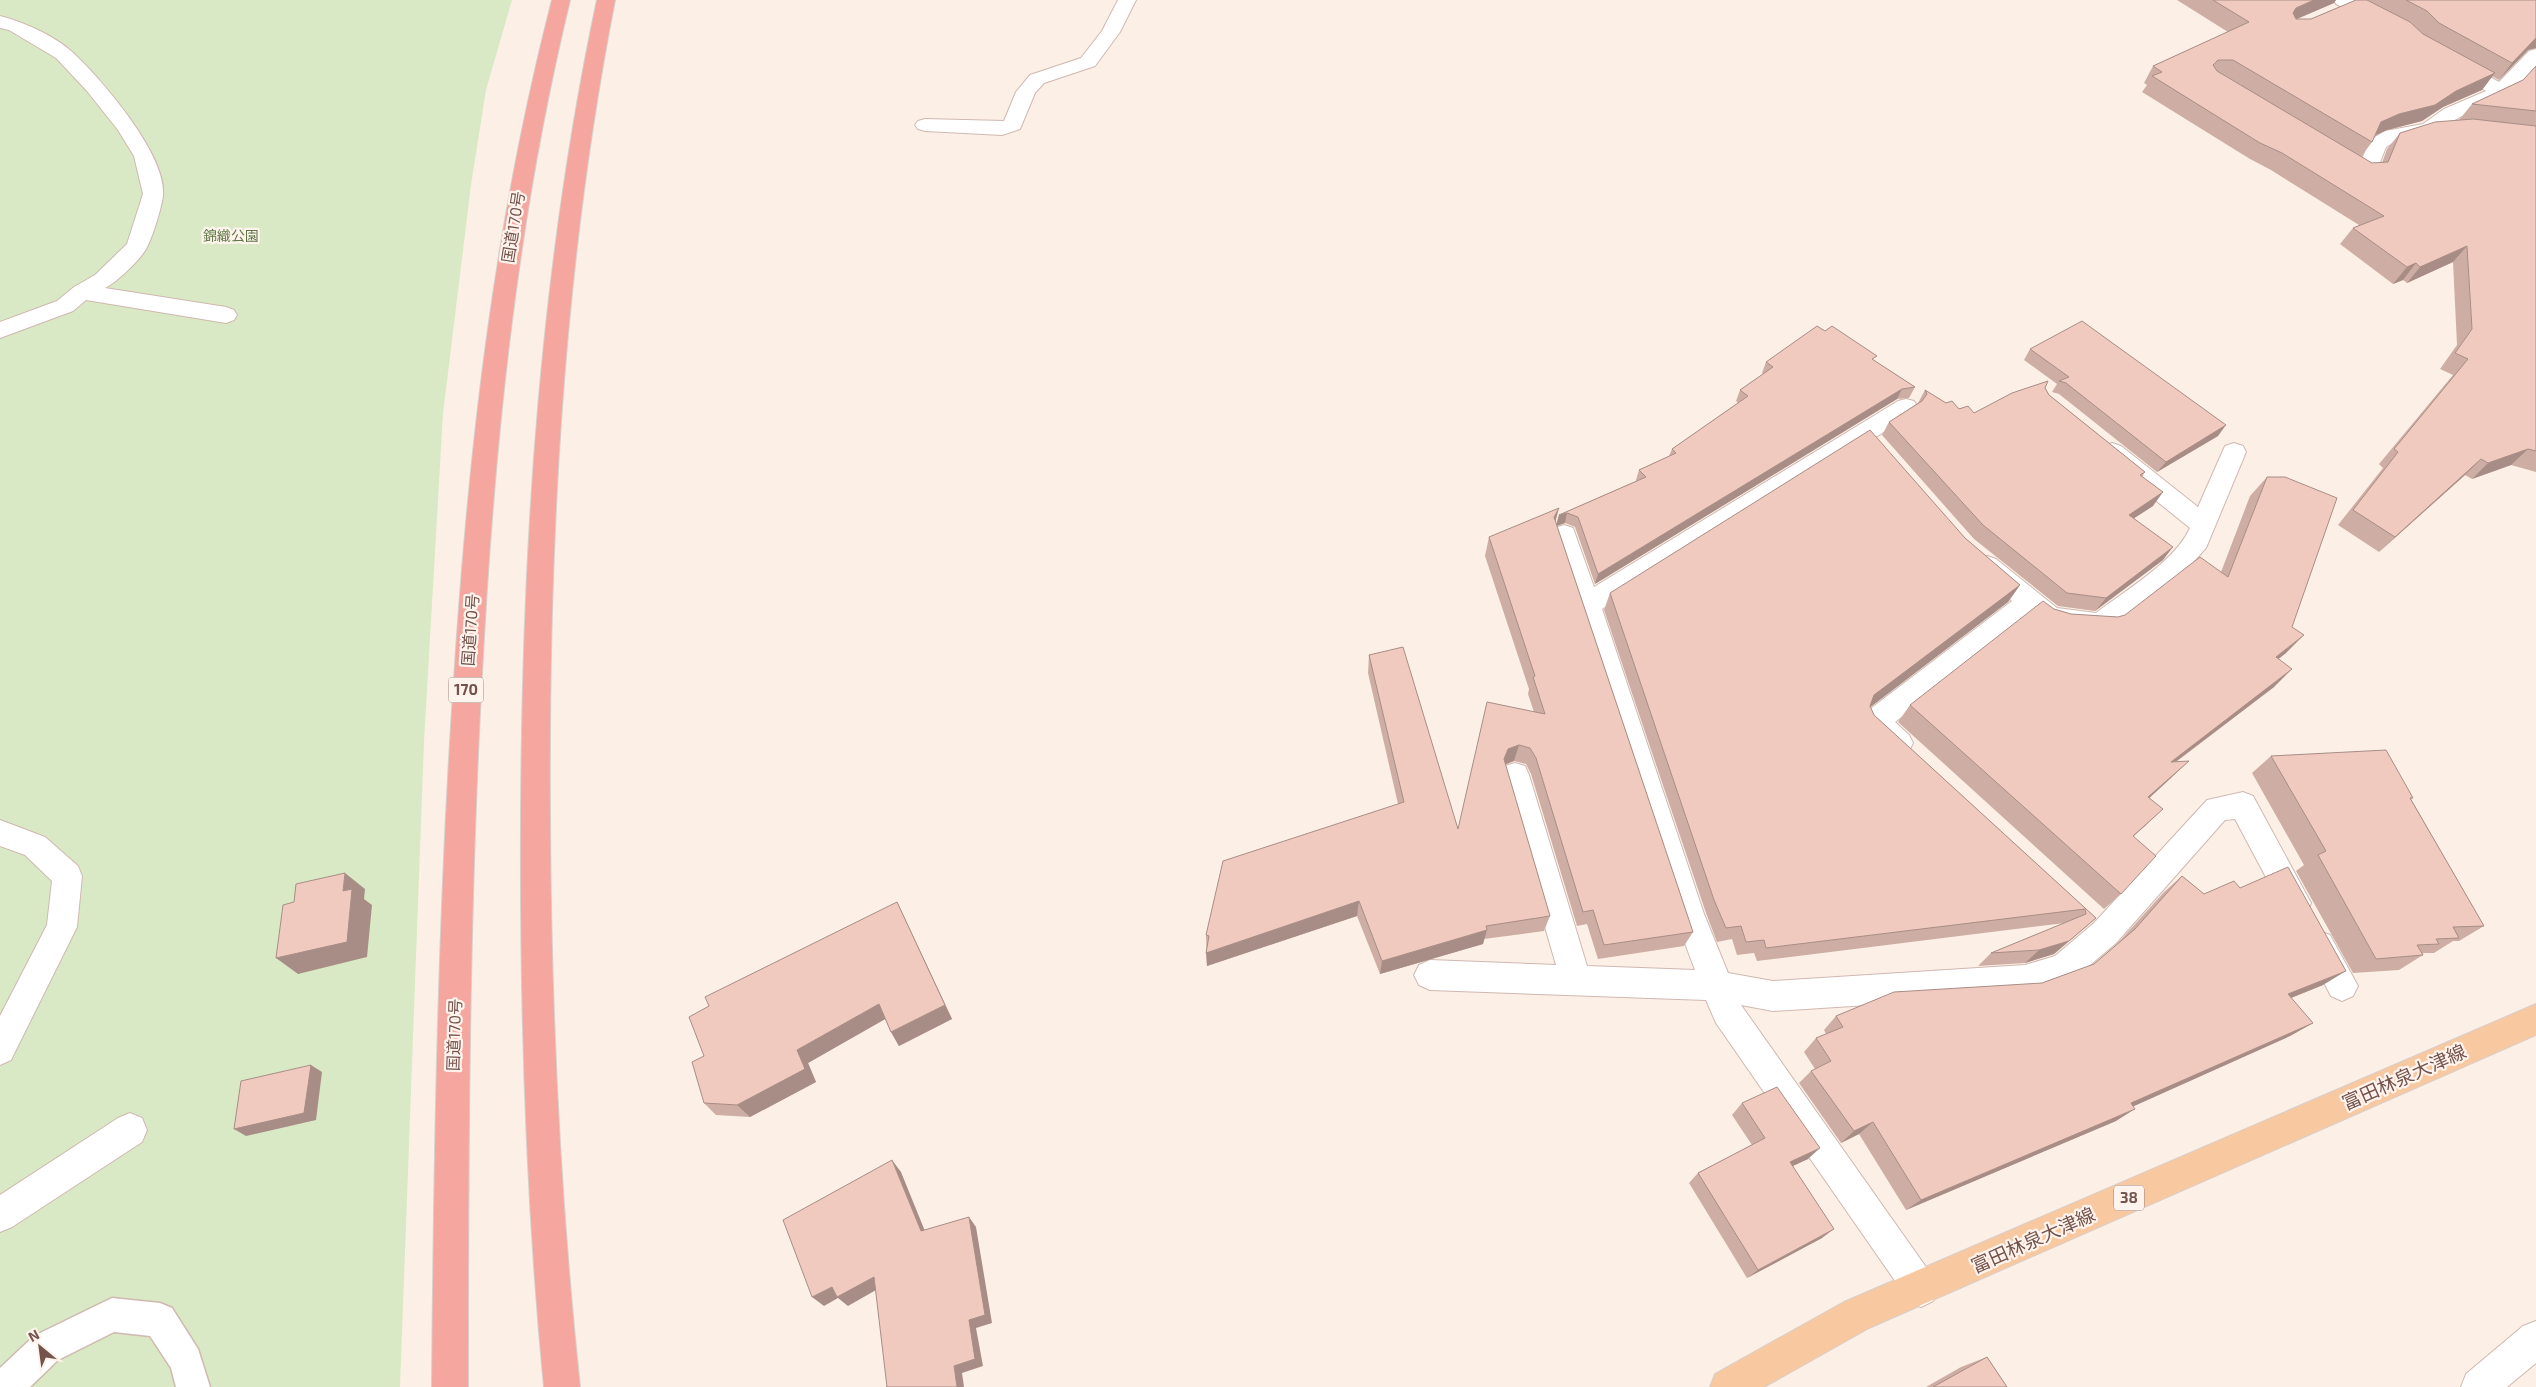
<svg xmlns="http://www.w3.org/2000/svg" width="2536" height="1387" font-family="'Exo 2','Noto Sans JP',sans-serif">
<rect width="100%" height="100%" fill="#fcf0e6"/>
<polygon fill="#dae9c5" points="0,0 512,0 486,90 471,185 443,414 424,742 400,1387 0,1387"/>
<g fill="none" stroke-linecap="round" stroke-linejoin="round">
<g stroke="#cfb8b0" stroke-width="3">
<polygon id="lane" points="112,1298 160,1303 172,1308 198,1349 210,1387 176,1387 171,1368 150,1336 114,1332 58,1360 30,1387 0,1387 0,1368 34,1336"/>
</g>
<g stroke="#cfb8b0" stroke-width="2">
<g id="street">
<polygon points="1118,0 1136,0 1120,32 1095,66 1044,83 1035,93 1020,129 1002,135 925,131 918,129 915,125 918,121 925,119 1004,121 1016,92 1030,75 1081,58 1102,31"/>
<polygon points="2334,0 2357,0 2389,16 2391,20 2389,24 2375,24 2336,4"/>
<path d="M0,16C23,22 53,35 71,51C100,77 167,155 163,195C162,207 152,239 146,249C140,260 117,282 105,288L226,307L234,310L237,315L234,320L226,323L86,300L73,311L0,338V322L57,301L74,287L95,275L127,244L143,194L134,156L118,130L87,91L56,58L9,30L0,28Z"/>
<path d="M2536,49V66C2527,75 2519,87 2509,94C2488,110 2457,111 2442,132L2398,140L2386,147L2374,178C2361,181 2342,171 2335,160L2338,156L2345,154L2361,161L2370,140L2385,131L2423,124L2444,109L2486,91L2447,69L2444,65L2447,61H2461L2499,82L2529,51Z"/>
<polygon points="1906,399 1914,401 1918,407 1914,413 1602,609 1704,914 1728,973 1773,981 2025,965 2055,956 2094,923 2207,800 2243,792 2253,796 2311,903 2307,913 2296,917 2285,913 2235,819 2225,820 2116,943 2076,977 2025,995 1773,1011 1741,1005 1933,1277 1939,1289 1933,1301 1921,1307 1909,1301 1716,1023 1706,1000 1430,990 1419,985 1414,975 1419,965 1430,960 1556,965 1501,775 1505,766 1515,763 1525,766 1529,775 1587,966 1695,970 1674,914 1551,535 1555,528 1564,525 1573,528 1594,587 1898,401"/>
<path d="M2112,443L2121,446L2198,507L2225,446L2234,443L2243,446L2246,452L2206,548L2178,579L2109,632C2095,636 2057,632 2043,626C2038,624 2034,620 2030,616L1895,722L1909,735L1913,743L1909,751C1889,758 1870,738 1861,721L1865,713L2012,601L1978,573L1974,566L1978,559L1987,556L1996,559L2057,608L2096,613C2124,591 2175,562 2190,528L2103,458L2100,452L2103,446Z"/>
<polygon points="0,820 45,837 78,866 82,876 77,927 11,1060 0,1065 0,1016 47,925 52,881 25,855 0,846"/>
<polygon points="2319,931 2330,935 2358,986 2353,996 2342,1001 2331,996 2304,945 2308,935"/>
<polygon points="130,1113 142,1118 147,1130 142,1142 12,1227 0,1232 0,1195 118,1118"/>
<polygon points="2536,1321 2536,1363 2507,1387 2461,1387 2466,1374 2523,1326"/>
</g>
</g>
<g stroke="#d8cfcd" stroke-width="2">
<polygon id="primary" points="2536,1004 2536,1035 1869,1328 1764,1387 1710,1387 1715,1374 1844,1302"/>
</g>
<g stroke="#d8cfcd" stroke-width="2">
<g id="highway">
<path d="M552,0H570C516,223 494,444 482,673C469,911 468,1149 468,1387H432C434,1151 438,915 454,679C469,447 494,226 552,0Z"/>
<path d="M597,0H615C562,270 548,547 550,821C551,1008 560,1201 580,1387H544C526,1201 520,1008 521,821C522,546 540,269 597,0Z"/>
</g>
</g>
<use href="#lane" fill="#fff" fill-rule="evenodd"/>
<use href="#street" fill="#fff" fill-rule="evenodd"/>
<use href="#primary" fill="#f8c8a1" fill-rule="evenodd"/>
<use href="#highway" fill="#f4a69f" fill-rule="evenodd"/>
</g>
<g fill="#ceaea4">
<polygon points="2177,0 2336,0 2334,3 2297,19 2311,19 2356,0 2536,0 2536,48 2528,50 2499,80 2492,76 2482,90 2443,107 2422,121 2387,130 2375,136 2372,142 2361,157 2372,163 2382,163 2387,149 2400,133 2459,120 2472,104 2523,80 2536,66 2536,472 2511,465 2472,479 2465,475 2379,552 2338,525 2383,468 2379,464 2453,375 2440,369 2457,345 2453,262 2407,283 2403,280 2393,284 2340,244 2353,228 2359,225 2271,170 2250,159 2142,92 2147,85 2144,83 2153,66 2228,32"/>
<polygon points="2030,349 2218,436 2157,472 2059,394 2052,392 2057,384 2024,360"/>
<polygon points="1875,361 1915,387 1909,398 1897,399 1595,584 1575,527 1565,523 1557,526 1693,932 1684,946 1598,959 1587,924 1577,926 1531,774 1526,764 1514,761 1505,765 1550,916 1544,931 1484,939 1483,944 1380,974 1357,916 1207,966 1206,935 1398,804 1368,673 1369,655 1458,829 1534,712 1528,694 1529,689 1485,556 1489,537 1555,522 1556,525 1559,515 1636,481 1636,480 1639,470 1669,456 1672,449 1738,403 1736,401 1740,390 1763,374 1762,373 1766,362"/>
<polygon points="2045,388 2049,395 2145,472 2142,477 2153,506 2134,518 2163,560 2095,611 2058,606 1974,539 1882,435 1889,422 1918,403 1925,390 1946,403 1959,409 1974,413"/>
<polygon points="2267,477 2292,627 2286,653 2278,659 2274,687 2176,762 2172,777 2149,798 2146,825 2133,836 2121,894 2104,909 1898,722 1910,705 2054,609 2071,614 2118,617 2125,615 2221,572 2250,496"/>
<polygon points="1965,538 2020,585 2008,602 1870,707 1874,715 2096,918 2054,954 2025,963 1978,966 1991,953 2065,923 1757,961 1754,953 1737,955 1732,939 1717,942 1706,913 1604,610 1610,593"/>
<polygon points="2271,756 2413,798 2411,799 2484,926 2459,941 2453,941 2434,953 2424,953 2422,954 2423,955 2399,970 2353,973 2296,871 2304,865 2252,773"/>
<polygon points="2182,876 2204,894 2323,985 2291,998 2313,1023 2290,1036 2133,1106 2116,1121 1906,1210 1859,1134 1841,1143 1799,1083 1811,1071 1815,1069 1804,1052 1816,1038 1826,1034 1824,1030 1836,1016 2042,983 2094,964 2117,944 2164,892"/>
<polygon points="897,902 952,1019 899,1046 891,1032 885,1019 808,1063 816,1082 750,1117 716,1115 704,1103 709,1006"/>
<polygon points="1742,1103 1808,1159 1792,1166 1822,1238 1747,1278 1689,1183 1698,1173 1752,1145 1732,1115"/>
<polygon points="1987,1357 2007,1387 1926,1387 1961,1367"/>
</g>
<g fill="#a88d86">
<polygon points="2314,0 2336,0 2334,3 2285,24 2296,8"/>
<polygon points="2536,38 2536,48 2528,50 2499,80 2512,63"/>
<polygon points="2495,73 2482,90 2443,107 2422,121 2387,130 2369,138 2381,122 2399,114 2456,91"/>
<polygon points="2467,246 2453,262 2407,283 2420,267"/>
<polygon points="2416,263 2403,280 2393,284 2407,267"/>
<polygon points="1902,389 1897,399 1595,584 1598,574"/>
<polygon points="2226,425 2218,436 2157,472 2166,462"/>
<polygon points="2528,449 2511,465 2472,479 2488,463"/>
<polygon points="2481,459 2465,475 2379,552 2395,537"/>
<polygon points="2163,492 2153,506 2119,528 2129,515"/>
<polygon points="1559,508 1554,527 1554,517"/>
<polygon points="1567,513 1565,523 1556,526 1559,515"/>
<polygon points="2173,547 2163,560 2095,611 2106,598"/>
<polygon points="2020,585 2008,602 1864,712 1874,695"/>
<polygon points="2304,635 2286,653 2258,675 2276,657"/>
<polygon points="2292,669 2274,687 2154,778 2171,762"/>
<polygon points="1519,745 1514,761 1503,765 1504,759 1508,749"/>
<polygon points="2189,761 2172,777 2132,814 2148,797"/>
<polygon points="2163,809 2146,825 2116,852 2133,836"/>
<polygon points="345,873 365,889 364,899 372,905 367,957 298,974 276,958 343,891"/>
<polygon points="1359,901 1357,916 1207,966 1206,953"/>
<polygon points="897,902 952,1019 899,1046 891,1032"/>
<polygon points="2096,918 2054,954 2025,963 2039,950"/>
<polygon points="1487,930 1483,944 1380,974 1382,961"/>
<polygon points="2346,971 2323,985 2266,1008 2288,994"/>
<polygon points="879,1004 887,1018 808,1063 816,1082 750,1117 737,1105 797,1050"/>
<polygon points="2313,1023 2290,1036 2112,1116 2131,1103"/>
<polygon points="311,1065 322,1072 316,1120 246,1136 234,1129"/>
<polygon points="2135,1109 2116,1121 1906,1210 1921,1200"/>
<polygon points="1873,1122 1859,1134 1841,1143 1854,1131"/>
<polygon points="1820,1148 1808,1159 1778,1173 1790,1162"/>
<polygon points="892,1160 901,1172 929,1241 921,1231"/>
<polygon points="969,1217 976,1227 992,1323 976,1328 983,1366 962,1373 964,1387 957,1387 954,1366"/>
<polygon points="1834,1229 1822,1238 1747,1278 1758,1270"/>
<polygon points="874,1277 883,1286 848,1306 838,1298 824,1306 812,1297 832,1287"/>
</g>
<g fill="#f0cabf" stroke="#a88d86">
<polygon points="2213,0 2314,0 2296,8 2293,13 2296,19 2311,19 2356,0 2367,0 2410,22 2423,34 2495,73 2456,91 2435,105 2399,114 2381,122 2372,142 2233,60 2218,60 2213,65 2217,71 2372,163 2388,162 2400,133 2435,122 2473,119 2536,126 2536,451 2528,449 2488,463 2481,459 2395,537 2353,510 2398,452 2394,449 2468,359 2455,353 2472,329 2467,246 2420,267 2416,263 2407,267 2353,228 2384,216 2282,153 2260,143 2152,76 2162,72 2153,66 2249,22"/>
<polygon points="2406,0 2536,0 2536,38 2512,63 2439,23 2427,11"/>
<polygon points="2536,66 2536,111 2472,104 2523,80"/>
<polygon points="2082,321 2226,425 2166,462 2066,383 2059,381 2069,377 2030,349"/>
<polygon points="1817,326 1825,331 1832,326 1877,356 1872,359 1915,387 1902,389 1598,574 1578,517 1567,513 1559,515 1646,477 1639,470 1676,453 1672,449 1748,396 1740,390 1773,367 1766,362"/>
<polygon points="2048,381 2045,388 2049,395 2145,472 2140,475 2163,492 2129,515 2173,547 2106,598 2067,593 1983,525 1889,422 1922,401 1927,394 1925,390 1946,403 1952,401 1959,409 1968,406 1974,413 2012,393"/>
<polygon points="1870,430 1965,538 2020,585 1874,695 1870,706 1874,715 2096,918 2069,941 2039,950 1991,953 2086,914 2085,909 1766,948 1764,940 1746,942 1741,926 1726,928 1714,900 1610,593"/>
<polygon points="2267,477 2285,477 2337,498 2292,627 2304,635 2276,657 2292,669 2171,762 2189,761 2148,797 2163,809 2133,836 2156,856 2121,894 1910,705 2043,601 2054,609 2071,614 2118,617 2125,615 2200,557 2228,577"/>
<polygon points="1559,508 1554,517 1693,932 1604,945 1593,910 1583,912 1536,758 1530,748 1519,745 1508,749 1504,759 1550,916 1486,926 1487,930 1382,961 1359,901 1206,953 1209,936 1206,935 1223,861 1404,802 1369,655 1403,647 1458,829 1487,702 1545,714 1533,677 1535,676 1489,537"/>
<polygon points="2386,750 2413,798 2410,798 2484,926 2453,927 2459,938 2436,939 2439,944 2417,945 2423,955 2376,959 2318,855 2326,851 2271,756"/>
<polygon points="2288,867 2346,971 2288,994 2313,1023 2131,1103 2135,1109 1921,1200 1873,1122 1854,1131 1811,1071 1831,1061 1816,1038 1843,1027 1836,1016 1894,992 2042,983 2094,964 2135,929 2182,876 2204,894 2234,881 2240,888"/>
<polygon points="345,873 343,891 352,889 347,942 276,958 283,905 294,902 296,884"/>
<polygon points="897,902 945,1005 891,1032 879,1004 797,1050 805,1069 737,1105 704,1103 692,1062 704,1056 689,1017 709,1006 705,997"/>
<polygon points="311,1065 304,1113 234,1129 241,1081"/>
<polygon points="1777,1087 1820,1148 1790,1162 1834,1229 1758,1270 1698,1173 1765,1138 1742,1103"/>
<polygon points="892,1160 921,1231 969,1217 985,1315 969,1320 975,1359 954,1366 957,1387 886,1387 887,1387 874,1277 837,1297 832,1287 812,1297 783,1220"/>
<polygon points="1987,1357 2007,1387 1933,1387"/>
</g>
<g text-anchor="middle" stroke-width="4.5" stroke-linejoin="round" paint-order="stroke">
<g font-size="14" fill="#5e7944" stroke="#fef4ed">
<text x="231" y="241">錦織公園</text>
</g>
<g fill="#fef4ed" stroke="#9d837c" stroke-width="1">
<rect x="448.5" y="677.5" width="35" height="25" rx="4"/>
<rect x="2114" y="1185.5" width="30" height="25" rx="4"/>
</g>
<g font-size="15" font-weight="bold" fill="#74534c">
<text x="466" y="695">170</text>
<text x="2129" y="1203">38</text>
</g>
<g font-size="16" fill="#74534c" stroke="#fef4ed">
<text transform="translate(513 227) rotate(-81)" y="6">国道170号</text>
<text transform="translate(470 630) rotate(-86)" y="6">国道170号</text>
<text transform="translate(454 1035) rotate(-88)" y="6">国道170号</text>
</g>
<g font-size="19" fill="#74534c" stroke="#fef4ed">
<text transform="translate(2404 1077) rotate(-24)" y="7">富田林泉大津線</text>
<text transform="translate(2033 1240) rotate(-24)" y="7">富田林泉大津線</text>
</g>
</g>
<g transform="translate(40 1347) rotate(331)" stroke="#fef4ed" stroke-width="4" paint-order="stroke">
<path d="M0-4L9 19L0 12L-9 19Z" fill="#74534c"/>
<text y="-8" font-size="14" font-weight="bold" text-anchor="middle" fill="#74534c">N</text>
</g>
</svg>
